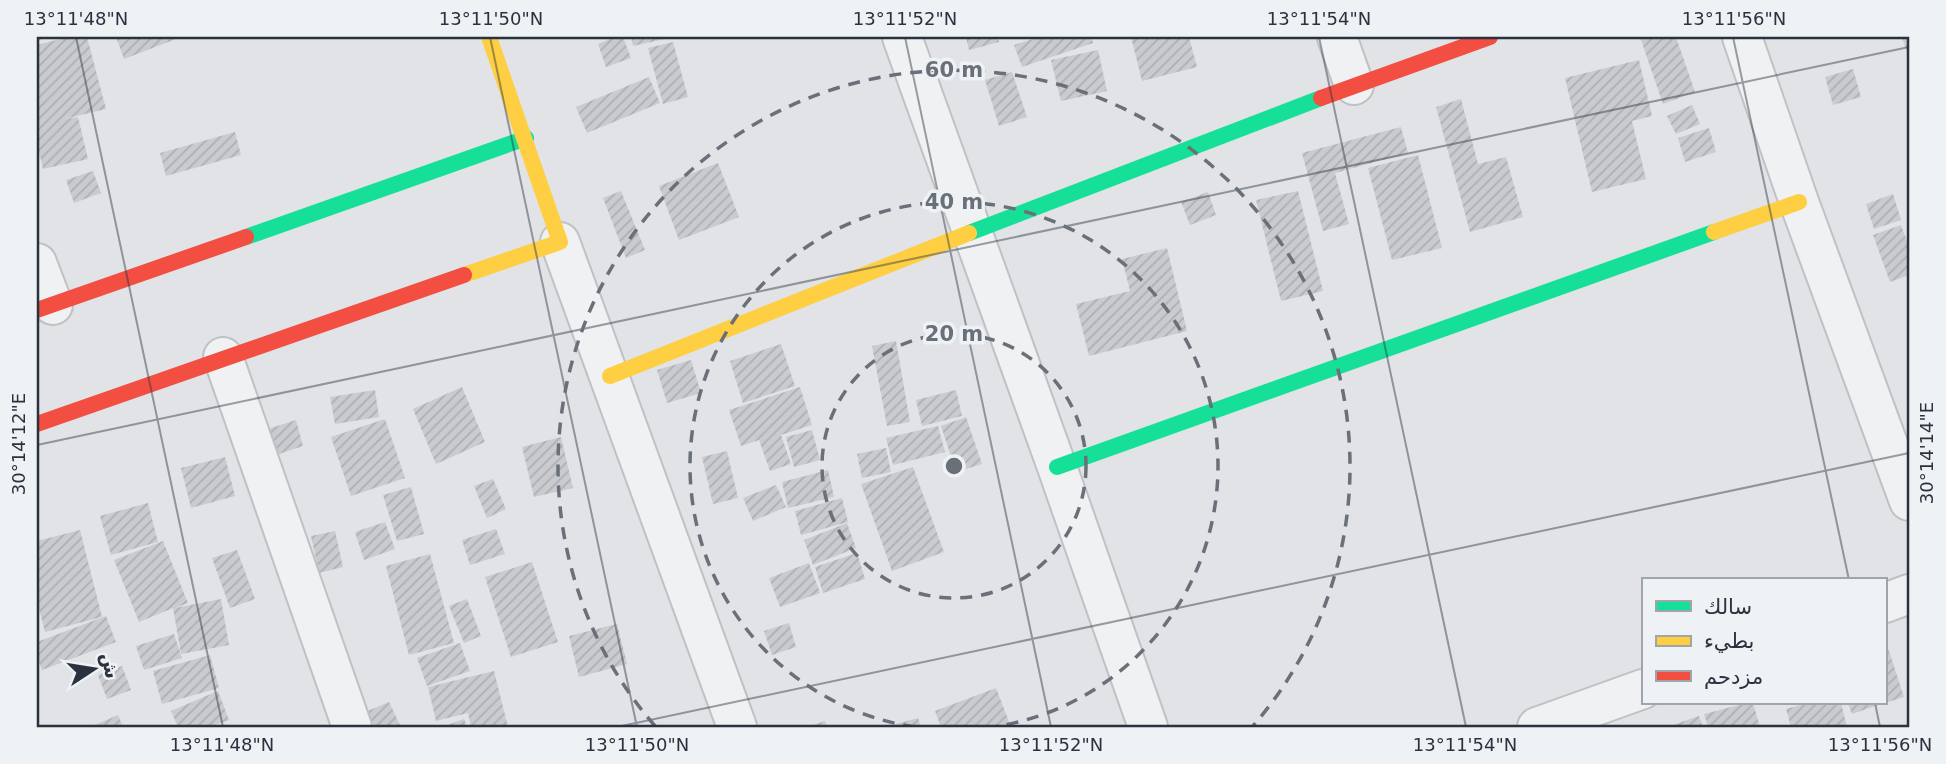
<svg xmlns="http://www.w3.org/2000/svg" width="1946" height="764" font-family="'DejaVu Sans','Noto Naskh Arabic',sans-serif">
<defs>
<pattern id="building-hatch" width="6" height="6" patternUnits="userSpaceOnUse" patternTransform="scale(1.75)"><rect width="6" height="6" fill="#c9cbce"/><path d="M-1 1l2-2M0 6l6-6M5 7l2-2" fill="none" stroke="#adafb2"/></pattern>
</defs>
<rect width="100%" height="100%" fill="#e1e3e6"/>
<g fill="url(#building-hatch)">
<polygon points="60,37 87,37 106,109 64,119 78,117 88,159 43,169 37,143 37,45 60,39"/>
<polygon points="116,37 175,37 176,39 124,59"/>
<polygon points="615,37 623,37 631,58 606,67 598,44"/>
<polygon points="631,37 669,37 669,38 633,46"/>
<polygon points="966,37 998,37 999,42 969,50"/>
<polygon points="1039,37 1091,37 1093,43 1022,67 1014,45"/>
<polygon points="1131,37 1189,37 1197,67 1142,81"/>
<polygon points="1640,37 1676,37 1695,92 1663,104"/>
<polygon points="1902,37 1909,37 1909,58"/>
<polygon points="673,42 688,97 663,104 648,48"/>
<polygon points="1098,50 1107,91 1061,101 1051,60"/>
<polygon points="1639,60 1652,116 1632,121 1646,179 1592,192 1565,78"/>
<polygon points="1853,69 1861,97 1833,105 1825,77"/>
<polygon points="1012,72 1027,117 999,126 985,80"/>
<polygon points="649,77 660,103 587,133 576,107"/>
<polygon points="1461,99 1478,164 1506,157 1523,217 1470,232 1436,107"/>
<polygon points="1692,105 1700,124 1676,134 1667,116"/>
<polygon points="1401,127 1408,153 1335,173 1349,224 1323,231 1302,153"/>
<polygon points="1709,128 1716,152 1685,162 1678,138"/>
<polygon points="235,132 241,155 166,176 160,153"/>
<polygon points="1418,155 1442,248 1392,260 1368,168"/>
<polygon points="718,163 739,217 679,240 659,186"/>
<polygon points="93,171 101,193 74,203 66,180"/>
<polygon points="621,191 645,250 626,258 603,198"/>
<polygon points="1298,191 1323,291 1281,301 1256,200"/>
<polygon points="1208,192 1216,215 1190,225 1181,202"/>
<polygon points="1893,194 1901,220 1874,229 1866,204"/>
<polygon points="1901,225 1909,247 1909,275 1890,282 1873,235"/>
<polygon points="1167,248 1187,331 1089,356 1076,304 1130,291 1122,259"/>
<polygon points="896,341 910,422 887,426 872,346"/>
<polygon points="781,344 795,386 743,403 730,361"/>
<polygon points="691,360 701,393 667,403 657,370"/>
<polygon points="462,387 485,442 436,464 413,409"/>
<polygon points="800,387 812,425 781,435 791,464 770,471 759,440 741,446 729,410"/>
<polygon points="375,390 379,417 335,424 330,397"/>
<polygon points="956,390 962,416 922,426 916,400"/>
<polygon points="966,417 982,464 956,472 941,426"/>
<polygon points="385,419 405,478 351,496 331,437"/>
<polygon points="296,420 303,446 276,455 268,429"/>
<polygon points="938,426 945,452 893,465 886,438"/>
<polygon points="812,430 820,460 794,467 786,437"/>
<polygon points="561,437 573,488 534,497 522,447"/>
<polygon points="886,448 891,472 862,478 857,454"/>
<polygon points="727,451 738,498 713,504 702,457"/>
<polygon points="225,457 235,496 191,508 181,468"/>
<polygon points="913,467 944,552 892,571 861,484"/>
<polygon points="828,470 834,497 788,508 782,482"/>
<polygon points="493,479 506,509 487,518 474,486"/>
<polygon points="776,485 786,507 753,521 743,498"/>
<polygon points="411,487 424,534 397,541 383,495"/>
<polygon points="842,498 848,522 801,535 795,511"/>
<polygon points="148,503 158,542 111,555 100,516"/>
<polygon points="385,522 395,549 364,560 355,532"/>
<polygon points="847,523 856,548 813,565 804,540"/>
<polygon points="496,529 505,554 470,565 462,540"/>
<polygon points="80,530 102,617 45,632 37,601 37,541"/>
<polygon points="335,531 343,567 319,573 311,536"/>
<polygon points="163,541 188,603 175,608 221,599 229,645 181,654 173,608 139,622 114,560"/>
<polygon points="237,550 255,599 230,608 212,558"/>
<polygon points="857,553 865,579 823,593 815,567"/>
<polygon points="430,554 454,643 409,655 386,566"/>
<polygon points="532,562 558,642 511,657 485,577"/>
<polygon points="809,563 820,593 780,607 769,578"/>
<polygon points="467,599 481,636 464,643 449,606"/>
<polygon points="106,616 116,642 42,670 37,656 37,642"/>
<polygon points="789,623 796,647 772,655 764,631"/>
<polygon points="617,624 627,664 579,677 569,636"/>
<polygon points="174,634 182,658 144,670 136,646"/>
<polygon points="460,643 470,671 427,686 417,658"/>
<polygon points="1888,648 1904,697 1885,703 1885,649"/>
<polygon points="210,655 219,688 162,704 153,671"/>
<polygon points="122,666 131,690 107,699 98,675"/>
<polygon points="494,671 508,727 471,727 468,713 436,721 428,687"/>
<polygon points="996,688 1011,727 941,727 935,711"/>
<polygon points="218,691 229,720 210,727 178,727 171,711"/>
<polygon points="389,702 401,727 372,727 365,712"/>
<polygon points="1747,703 1753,703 1760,727 1708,727 1704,714"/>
<polygon points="1808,703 1841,703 1847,727 1791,727 1786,709"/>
<polygon points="1848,703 1884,703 1852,714"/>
<polygon points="118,715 123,727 90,727"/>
<polygon points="1699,716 1703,727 1667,727"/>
<polygon points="918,718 921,727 888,727 888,726"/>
<polygon points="464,719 467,727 442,727"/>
<polygon points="825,721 827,727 807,727"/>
</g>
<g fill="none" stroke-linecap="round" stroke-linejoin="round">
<g stroke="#bfc1c4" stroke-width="42">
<g id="street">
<polyline points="902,37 1057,467 1148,727"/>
<polyline points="1337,37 1354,85"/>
<polyline points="1742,37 1799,202 1909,501"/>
<polyline points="560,242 737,727"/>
<polyline points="37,263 53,305"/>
<polyline points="223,357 352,727"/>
<polyline points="1885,603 1909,594"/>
<polyline points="1537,727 1643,689"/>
</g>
</g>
<use href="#street" stroke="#f0f1f3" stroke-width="38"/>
<g stroke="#16e098" stroke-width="16">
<polyline points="969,233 1321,98"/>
<polyline points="246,237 526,138"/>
<polyline points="1057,467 1714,232"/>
</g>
<g stroke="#ffcf43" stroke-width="16">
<polyline points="1714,232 1799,202"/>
<polyline points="464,275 560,242 489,37"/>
<polyline points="610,376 969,233"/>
</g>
<g stroke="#f24e42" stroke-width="16">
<polyline points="1321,98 1490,37"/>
<polyline points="37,310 246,237"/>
<polyline points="37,424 464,275"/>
</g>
</g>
<path fill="none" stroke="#29323e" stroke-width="2" stroke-opacity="0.45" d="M76,37L223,727M490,37L637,727M905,37L1051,727M1319,37L1466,727M1733,37L1849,580M37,39L46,37M37,445L1909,47M1875,703L1880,727M617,727L1909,453"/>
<g fill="none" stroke="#697079" stroke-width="3.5" stroke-dasharray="12 9">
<circle cx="954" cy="466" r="132"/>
<path d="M915 727A264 264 0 1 1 993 727"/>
<path d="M655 726A396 396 0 1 1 1253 726"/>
</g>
<circle cx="954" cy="466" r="10" fill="#697079" stroke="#eef2f5" stroke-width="3.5"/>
<g font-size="21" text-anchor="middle" font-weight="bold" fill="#697079" stroke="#eef2f5" stroke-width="7" stroke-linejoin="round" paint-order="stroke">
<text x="954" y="77">60 m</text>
<text x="954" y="209">40 m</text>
<text x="954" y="341">20 m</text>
</g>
<rect width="1946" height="764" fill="none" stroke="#eef2f5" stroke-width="77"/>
<rect x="1642" y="578" width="245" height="126" fill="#eef2f5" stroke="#9fa5ac" stroke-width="2"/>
<rect x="1656" y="601" width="35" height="10" fill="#16e098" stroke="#9fa5ac" stroke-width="2"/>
<text x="1704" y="614" font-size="21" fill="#29323e">سالك</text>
<rect x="1656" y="636" width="35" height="10" fill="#ffcf43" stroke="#9fa5ac" stroke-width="2"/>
<text x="1704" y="648" font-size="21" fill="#29323e">بطيء</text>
<rect x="1656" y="671" width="35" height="10" fill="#f24e42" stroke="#9fa5ac" stroke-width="2"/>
<text x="1704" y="684" font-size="21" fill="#29323e">مزدحم</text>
<g transform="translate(94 669) rotate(78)" stroke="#eef2f5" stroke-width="5" paint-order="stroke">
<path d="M0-5L12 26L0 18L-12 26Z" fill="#29323e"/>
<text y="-10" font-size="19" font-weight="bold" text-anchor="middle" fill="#29323e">ش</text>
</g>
<rect x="38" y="38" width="1870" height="688" fill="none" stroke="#29323e" stroke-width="2.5"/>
<g font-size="18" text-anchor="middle" fill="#29323e">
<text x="76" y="25">13°11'48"N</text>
<text x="491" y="25">13°11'50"N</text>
<text x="905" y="25">13°11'52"N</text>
<text x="1319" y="25">13°11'54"N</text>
<text x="1734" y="25">13°11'56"N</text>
<text transform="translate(19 444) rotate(-90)" y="6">30°14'12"E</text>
<text transform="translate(1927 453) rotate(-90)" y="6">30°14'14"E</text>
<text x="222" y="751">13°11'48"N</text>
<text x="637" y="751">13°11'50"N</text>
<text x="1051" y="751">13°11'52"N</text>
<text x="1465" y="751">13°11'54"N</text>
<text x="1880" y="751">13°11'56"N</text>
</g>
</svg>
